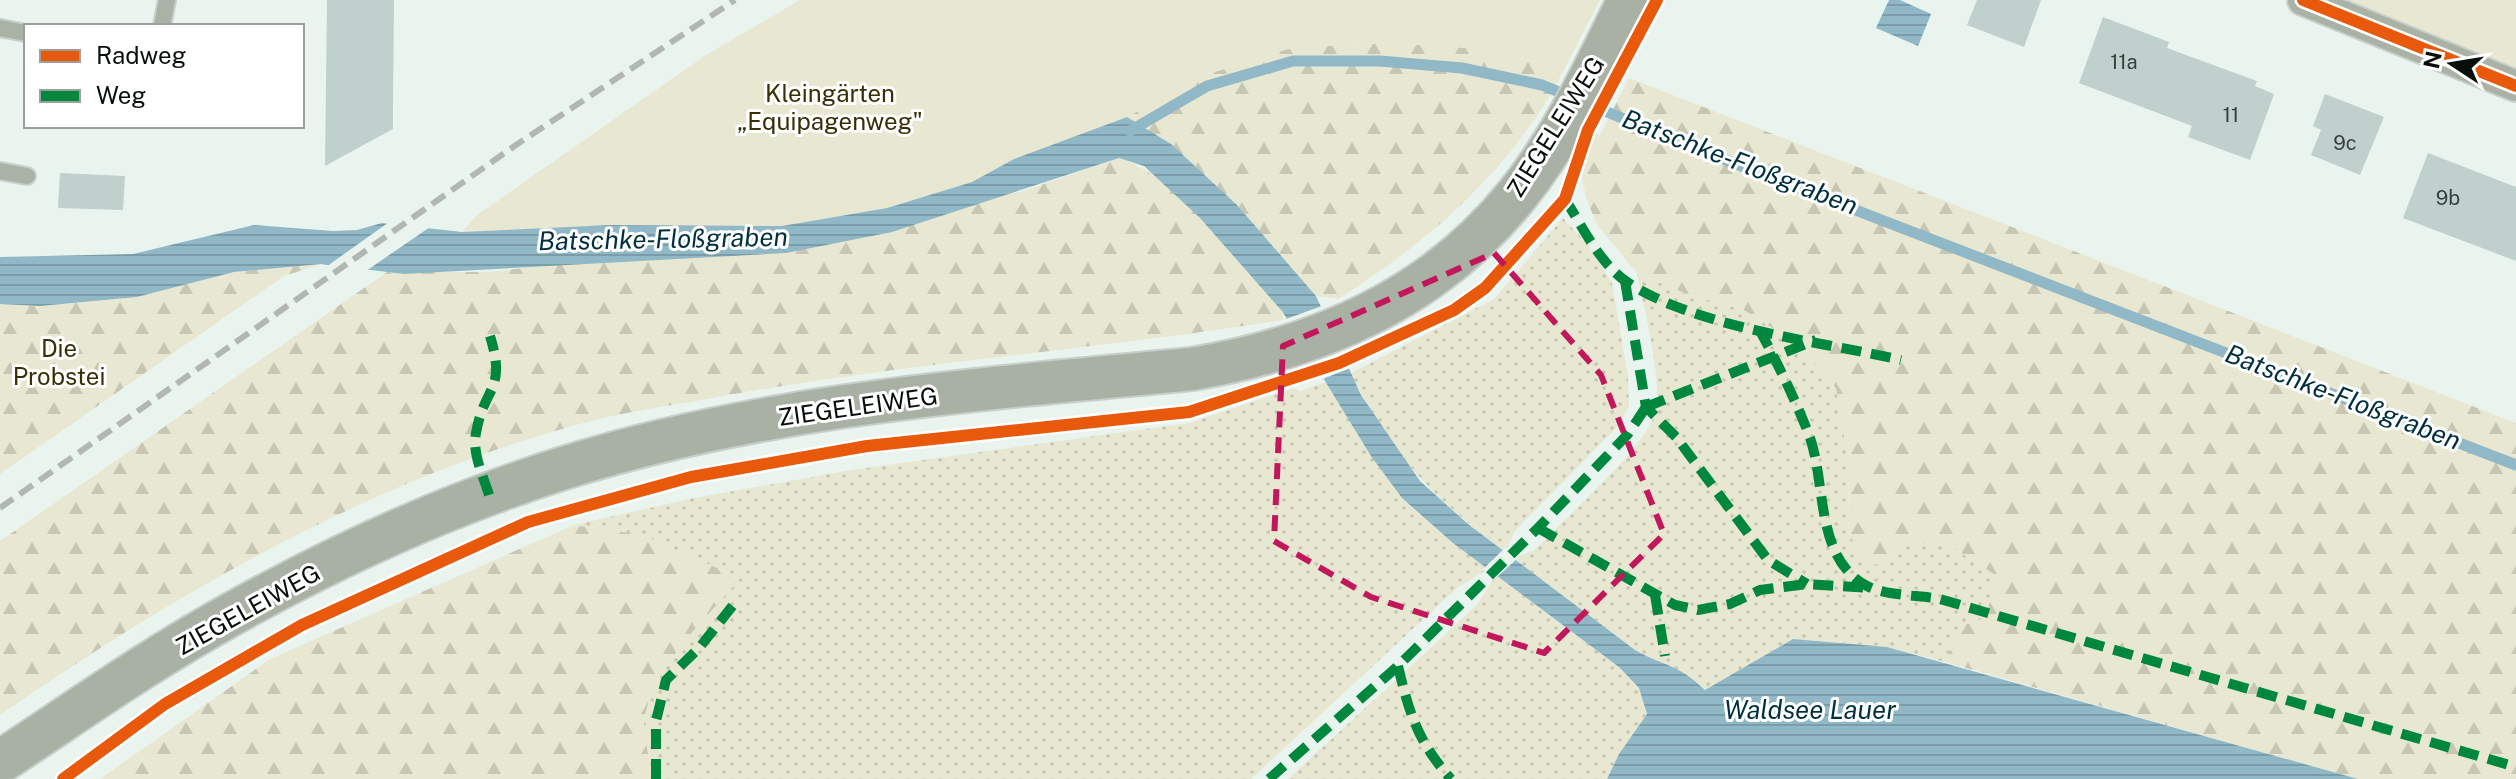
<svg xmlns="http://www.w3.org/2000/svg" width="2516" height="779" font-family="'Public Sans',sans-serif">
<defs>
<pattern id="grass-dots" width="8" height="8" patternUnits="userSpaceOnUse" patternTransform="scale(2)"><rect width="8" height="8" fill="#e8e8d2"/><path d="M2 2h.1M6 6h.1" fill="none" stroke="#c6c6b3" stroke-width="1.8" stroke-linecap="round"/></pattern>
<pattern id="forest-firs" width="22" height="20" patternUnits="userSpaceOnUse" patternTransform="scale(2)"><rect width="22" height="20" fill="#e8e8d2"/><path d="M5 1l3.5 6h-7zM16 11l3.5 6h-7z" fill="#c6c6b3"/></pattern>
<pattern id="water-rules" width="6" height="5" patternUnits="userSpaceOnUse" patternTransform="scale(2)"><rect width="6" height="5" fill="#90b8c6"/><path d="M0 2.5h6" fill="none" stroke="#7b9da9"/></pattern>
</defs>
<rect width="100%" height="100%" fill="#eaf4ef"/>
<g fill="url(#grass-dots)">
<path d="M1563,218L1589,246L1612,283L1628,376L1629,406L1618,426L1515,531L1505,552C1437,501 1387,452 1351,373L1494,299Z"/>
<path d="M1637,273L1687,294L1741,309L1795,342L1836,388L1849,464L1848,530L1882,566L1905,542L1950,545L1995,575L1986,618L1960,626L1945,662L1887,647L1793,639L1706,690C1677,664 1665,667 1635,650L1513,558L1533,551L1547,538C1573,511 1646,446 1655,413C1664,385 1643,305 1637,273Z"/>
<path d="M1326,382L1402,498L1488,569L1457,588L1251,779H649C652,757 643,742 644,723C649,667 705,620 740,578L642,535L574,525L689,499L851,470L1189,423L1294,388L1300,391Z"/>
<polygon points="1496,575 1619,667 1639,688 1647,714 1619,754 1607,779 1288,779 1476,606"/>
</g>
<g fill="url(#forest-firs)">
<path d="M1393,43L1469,48L1565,68C1516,166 1429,242 1338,299L1316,296L1237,205L1127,117L1198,77L1294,47Z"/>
<polygon points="1629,78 2516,423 2516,779 2358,779 1945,662 1960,626 1986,618 1995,575 1950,545 1905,542 1882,566 1861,560 1848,530 1849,464 1836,388 1795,342 1742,309 1687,294 1637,273 1598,226 1587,201 1582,179 1592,132 1600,135"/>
<path d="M1119,158C1182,179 1238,262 1282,311L1283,320C1094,350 902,363 713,398C676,405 636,410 599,419C382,474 182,589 0,715V541L387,272H488L559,264L1020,192Z"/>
<polygon points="321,264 284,276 0,474 0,304 40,306 137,297 234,272"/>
<path d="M574,525L642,535L740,578C706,620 650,667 644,723C643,742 652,756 649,779H100L270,659Z"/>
</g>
<g fill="#e8e8d2">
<polygon points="800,0 1600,0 1565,68 1469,48 1393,43 1294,47 1198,77 1127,117 1014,159 972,182 887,208 782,226 610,225 462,232 477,215 706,55"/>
<polygon points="2303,0 2516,0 2516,86"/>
</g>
<g fill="url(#water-rules)">
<polygon points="1889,0 1900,0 1931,14 1918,46 1876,28"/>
<path d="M1127,117L1171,144L1237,205L1316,296L1361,395L1420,481L1468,524L1635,650C1665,667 1677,663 1705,690L1793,639L1887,647L2358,779H1607L1619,754L1647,714L1639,688L1619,667L1453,543L1402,498L1371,456L1282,311L1200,218L1144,166L1119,158L892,232L786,253L404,274L321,264L234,272L137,297L40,306L0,304V257L133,254L254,225L333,231L357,230L382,223L462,232L610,225L782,226L887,208L972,182L1014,159Z"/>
</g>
<g fill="#eaf4ef">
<polygon points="392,220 433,225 363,273 323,269"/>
<polygon points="1325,305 1353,367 1320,380 1283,320"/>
<polygon points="1506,547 1519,557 1495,579 1482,570"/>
</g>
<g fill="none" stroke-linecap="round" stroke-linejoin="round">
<polyline stroke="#90b8c6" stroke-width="11" points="1130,131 1207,86 1293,61 1380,61 1462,68 1542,85 1682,143 2516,465"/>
</g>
<g fill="#bfd0cd">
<polygon points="327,0 394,0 393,105 393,129 325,166"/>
<polygon points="1977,0 2041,0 2024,47 1967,25"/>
<polygon points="2103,17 2169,42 2167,48 2257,81 2255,86 2274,94 2250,160 2188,137 2192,126 2079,83"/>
<polygon points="2325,94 2384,117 2360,175 2311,155 2321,130 2313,126"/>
<polygon points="2428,153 2516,187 2516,261 2403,218"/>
<polygon points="60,173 125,176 123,210 58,208"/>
</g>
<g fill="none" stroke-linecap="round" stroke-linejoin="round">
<g stroke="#c7cfcb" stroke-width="20">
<g id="service">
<polyline points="162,26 167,0"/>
<polyline points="0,28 26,33"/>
<polyline points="0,171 27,176"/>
</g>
</g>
<g stroke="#c7cfcb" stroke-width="34">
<polyline id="minor" points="2303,0 2516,86"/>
</g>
<g stroke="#c7cfcb" stroke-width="46">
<path id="secondary" d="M0,762C76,712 152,658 232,614C337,555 452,503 567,467C768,404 983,389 1192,369C1321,347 1433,299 1517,195C1564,137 1596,66 1629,0"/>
</g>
<use href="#service" stroke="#aab2a5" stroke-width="16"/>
<use href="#minor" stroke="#aab2a5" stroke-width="30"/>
<use href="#secondary" stroke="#a9b0a4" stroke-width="42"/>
<polyline stroke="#b2b8b1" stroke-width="6" stroke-dasharray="16 8" stroke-linecap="butt" points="0,508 516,145 735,0"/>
<g stroke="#00873e" stroke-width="10" stroke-dasharray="20 10" stroke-linecap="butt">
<path d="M1565,199C1582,226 1600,264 1627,282C1697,328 1818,341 1901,360"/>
<polyline points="1625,281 1646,407 1676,437 1768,560 1807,584"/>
<path d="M1759,329C1778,364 1795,399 1809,435C1827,483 1814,558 1867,586C1886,596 1919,595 1940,599L2516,767"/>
<polyline points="1646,407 1816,340"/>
<path d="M489,495C483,475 472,454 476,433C484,386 507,391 490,336"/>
<polyline points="1538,528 1675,605 1698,610 1730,604 1760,590 1807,584 1869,588"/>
<polyline points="1655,595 1665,656"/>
<path d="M1398,666C1409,713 1418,742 1451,779"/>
<polyline points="656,779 656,721 666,680 699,648 738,599"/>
<polyline points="1269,779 1398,666 1538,528 1628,434 1646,407"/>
</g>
<g stroke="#fff" stroke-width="17">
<g id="cycleway">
<polyline points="2303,0 2516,86"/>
<polyline points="63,779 165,704 302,625 528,522 691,477 867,446 1189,412 1339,363 1454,310 1485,288 1565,199 1588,130 1657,0"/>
</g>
</g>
<use href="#cycleway" stroke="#e8590c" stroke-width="12"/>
</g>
<path fill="none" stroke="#c2185b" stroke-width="6" stroke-dasharray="16 10" stroke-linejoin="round" d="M1494,253L1601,375L1664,534L1544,653L1371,597L1274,541L1283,346Z"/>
<g text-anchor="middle" stroke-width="6" stroke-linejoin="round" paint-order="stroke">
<g font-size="20" fill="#363f3c">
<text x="2124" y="69">11a</text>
<text x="2231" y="122">11</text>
<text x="2345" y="150">9c</text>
<text x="2448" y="205">9b</text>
</g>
<g font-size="24" fill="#382f07" stroke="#fff">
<text x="830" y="102">Kleingärten<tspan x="830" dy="28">„Equipagenweg"</tspan></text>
<text x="59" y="357">Die<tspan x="59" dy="28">Probstei</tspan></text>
</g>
<g font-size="24" fill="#080f0b" stroke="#fff">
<text transform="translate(1556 127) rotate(-58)" y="8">ZIEGELEIWEG</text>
<text transform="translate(858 407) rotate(-8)" y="8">ZIEGELEIWEG</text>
<text transform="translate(248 610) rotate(-29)" y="8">ZIEGELEIWEG</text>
</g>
<g font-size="26" font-style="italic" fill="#003040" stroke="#fff">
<text transform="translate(1740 162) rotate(21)" y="9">Batschke‐Floßgraben</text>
<text transform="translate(663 239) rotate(-1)" y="9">Batschke‐Floßgraben</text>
<text transform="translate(2343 397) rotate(21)" y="9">Batschke‐Floßgraben</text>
<text x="1810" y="719">Waldsee Lauer</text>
</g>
</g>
<rect x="24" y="24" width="280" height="104" fill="#ffffff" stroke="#9c9f9d" stroke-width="2"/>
<rect x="40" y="50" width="40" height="12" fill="#e8590c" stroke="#9c9f9d" stroke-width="2"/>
<text x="96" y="64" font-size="24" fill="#080f0b">Radweg</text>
<rect x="40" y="90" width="40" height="12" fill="#00873e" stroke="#9c9f9d" stroke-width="2"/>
<text x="96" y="104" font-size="24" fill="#080f0b">Weg</text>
<g transform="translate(2452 64) rotate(282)" stroke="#ffffff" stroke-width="6" paint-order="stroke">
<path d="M0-6L14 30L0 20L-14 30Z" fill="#080f0b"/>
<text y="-12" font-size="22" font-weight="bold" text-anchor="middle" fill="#080f0b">N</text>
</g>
</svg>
